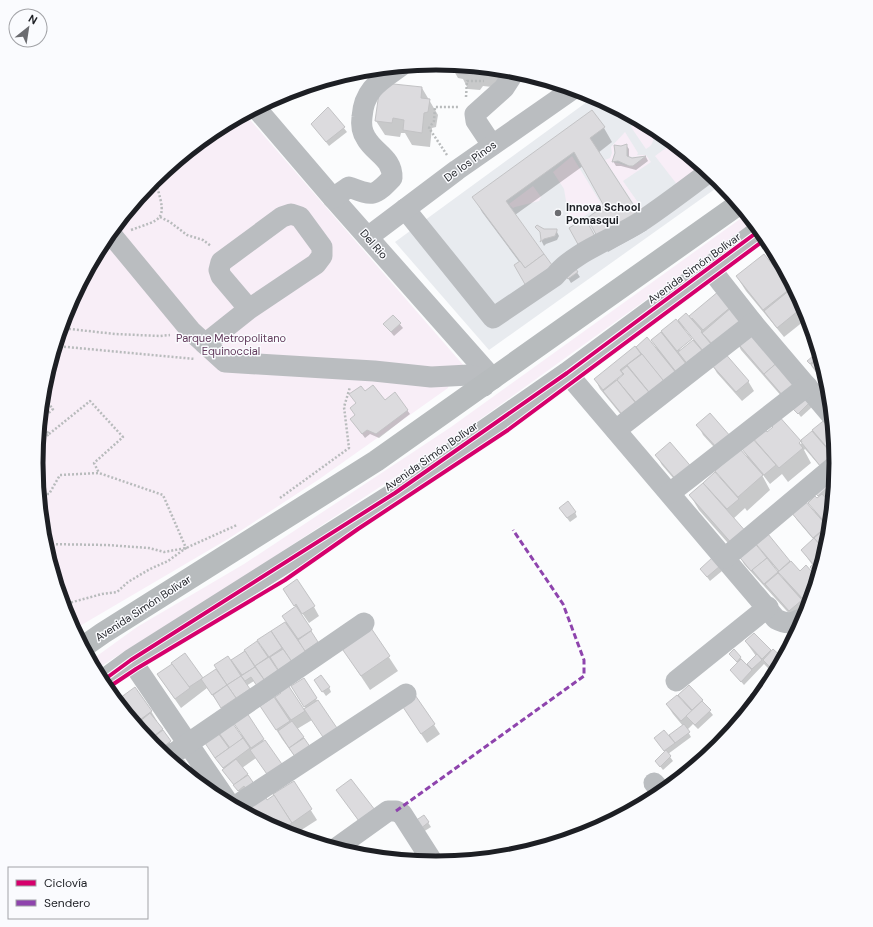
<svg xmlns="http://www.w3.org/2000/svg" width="873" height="927" font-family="'DM Sans',sans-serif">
<rect width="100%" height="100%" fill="#fbfcfd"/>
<polygon fill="#e8ebef" points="595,96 659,131 722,184 489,350 395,242"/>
<g fill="#f8eef7" fill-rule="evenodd">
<polygon points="245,114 465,367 452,370 448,388 318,480 228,539 73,630 66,617 44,541 36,463 44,385 67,310 104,241 153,180 214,130"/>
<path d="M637,119L649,125C653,135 657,143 646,149L631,127Z"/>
<path d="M625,132L638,153L637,155H646L651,162L623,181L644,211L642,216L605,160L610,158L612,153L611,147ZM627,144L628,156L632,157L646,156C642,159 636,165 632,166C626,167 618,162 612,162L614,153V145L621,146Z"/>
<polygon points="674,142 704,168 679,187 655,156"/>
<polygon points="572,156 602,205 570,225 564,189 553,172"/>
<polygon points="533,186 541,197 539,201 515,207 513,208 509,204"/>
<polygon points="747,214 754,222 457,436 248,574 95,670 90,661 137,627 244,564 451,427"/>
</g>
<g fill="#0003" fill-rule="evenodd">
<polygon points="450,64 503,70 501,88 483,86 480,90 468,89 463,79 458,78"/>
<polygon points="422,88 438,115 436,127 432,128 430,147 412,145 405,133 401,133 400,137 385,135 376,121"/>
<polygon points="328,108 347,132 329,146 312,124"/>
<polygon points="592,112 604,128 612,142 598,153 647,230 608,252 588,218 606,206 583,166 515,215 520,263 482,212 474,197"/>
<polygon points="626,145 629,149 629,158 632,159 646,157 648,161 636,170 621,166 616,166 613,161 621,147"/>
<polygon points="537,227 544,230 556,230 559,236 557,240 546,244 544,246 542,242 541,233"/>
<polygon points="764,256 795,296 796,295 792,287 794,286 809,317 784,337 746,291 737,277"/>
<polygon points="574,268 580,277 571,283 568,278"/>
<path d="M718,292L790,406L741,350L736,340L722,351L748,381L754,391L742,401L717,373L711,363L631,427L600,389L595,379L647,339L656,349H657L652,340L676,320L677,322L686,315L689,318ZM685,328L695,340L680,350L679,348L691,339L684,329ZM622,370L629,371L617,382L615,379Z"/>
<polygon points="393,316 403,328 394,336 384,324"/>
<polygon points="821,357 829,386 830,388 817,374 808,361 815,359 816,361"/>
<polygon points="365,392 407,410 410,414 379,438 370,434 365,438 354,423 357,403"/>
<polygon points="809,403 812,407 801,417 794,408"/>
<path d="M826,420L834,428L837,464L832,480L805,449L804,450L811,463L788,482L782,474L770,484L763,475H762L770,490L747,511L745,508L733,519L763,554L758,544L768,536L799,572L818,580L810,606L808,607L801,601L807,610L795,620L744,564L741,558L699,510L690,495L708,489L705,483L720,477L716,471L748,458L742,448L756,442L753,436L767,433L773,428L769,422L801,444L803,442L802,441ZM773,565L781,575L784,580L772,567Z"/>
<polygon points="698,425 730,438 724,458 703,435"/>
<polygon points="670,444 685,492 662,465 656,455"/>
<polygon points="824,484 830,492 824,498 833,508 829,542 818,579 811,567 813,566 802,550 814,540 797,520 791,511 815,512 810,503 819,498 815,492"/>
<polygon points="575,512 577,517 570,522 563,513"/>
<polygon points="713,559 722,571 710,581 701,569"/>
<polygon points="289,598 314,607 319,616 309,623 302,613 300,614 316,640 304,648 301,645 282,675 276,666 274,667 280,677 254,681 246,686 225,712 207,688 181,708 158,675 203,679 230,662 257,642 262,649 263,648 259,640 287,622 296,608"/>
<polygon points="371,630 398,671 370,690 339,643"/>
<polygon points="754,634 771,652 783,660 775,675 764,664 744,685 731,670 738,664 730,654 734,651 752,670 748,664 756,656 746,642"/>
<polygon points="303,679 318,702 312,720 297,729 312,751 305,770 282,739 262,707 282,694 304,710 306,709 298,696"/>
<polygon points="318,685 329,687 331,692 326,696"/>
<polygon points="689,686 713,715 698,729 693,724 687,730 691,737 668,754 673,761 663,770 656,761 666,752 658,743 683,726 673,714 667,705 684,703 680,695"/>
<polygon points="415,696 440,734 427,743 408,714"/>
<path d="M121,698L151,711L157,721L156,722L176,751L167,758L153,747L126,714L129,712ZM144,731L152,739L149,741L143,732Z"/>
<polygon points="246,714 265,743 275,786 256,758 242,768 250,780 241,795 206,743 232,725 240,736 242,735 234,722"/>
<polygon points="178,754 183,762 198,783 170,760"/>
<polygon points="351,780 365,830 337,790"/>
<polygon points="293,782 317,820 292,836 283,833 255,818 267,801"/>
<polygon points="424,816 431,827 423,832 416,822"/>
</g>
<g fill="#dcdbde" stroke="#c3c3c5">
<polygon points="459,65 494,69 493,74 474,72 472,75 459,74"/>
<polygon points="384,83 422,87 421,98 430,99 428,112 424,113 422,133 403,130 404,120 393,118 392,123 375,121 380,86"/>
<polygon points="328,107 345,127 326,142 311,124"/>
<polygon points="592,110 605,127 590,138 640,215 598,238 587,218 604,206 574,152 506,201 544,254 525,268 472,197"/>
<polygon points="627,144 627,156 632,158 646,156 633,166 629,166 618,161 612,162 615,153 614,145 621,146"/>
<polygon points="585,218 596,238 580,248 569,228"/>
<polygon points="537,225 544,229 557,229 557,231 555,236 544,239 540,242 541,240 540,232 535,227"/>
<polygon points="544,254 552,265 529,286 526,286 514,265 520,261 525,268"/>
<polygon points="764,254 791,288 763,310 736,276"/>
<polygon points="574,266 578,272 568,279 564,274"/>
<polygon points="793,285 799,297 791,287"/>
<polygon points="791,289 804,306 777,328 764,311"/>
<polygon points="719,291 732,306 703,330 692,318 691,319 689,316"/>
<polygon points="732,307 742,320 713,345 702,333"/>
<polygon points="686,313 702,331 701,332 711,344 703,351 678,320"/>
<polygon points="393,315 401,323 391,332 383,324"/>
<polygon points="676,319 692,339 677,351 661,331"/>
<polygon points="750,327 779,361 764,374 735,340"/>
<polygon points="661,332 687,365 677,373 651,340"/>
<polygon points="647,337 677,374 665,383 636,347"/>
<polygon points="693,340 705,354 689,366 678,352"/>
<polygon points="635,346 641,354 620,370 623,374 603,390 594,379"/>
<polygon points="723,351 749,381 736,392 710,363"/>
<polygon points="642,354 667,385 653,397 627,365"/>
<polygon points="813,356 816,359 810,364 807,361"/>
<polygon points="820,356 827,377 824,379 811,365"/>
<polygon points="779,361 799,384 784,397 764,374"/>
<polygon points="627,366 652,396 639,406 617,380 624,374 621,371"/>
<polygon points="617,380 638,406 625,418 603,391"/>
<polygon points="373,385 385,400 395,392 408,410 376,434 367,430 362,434 350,419 355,415 350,408 356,403 349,394 361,386 365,391"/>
<polygon points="804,396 810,402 798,414 792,408"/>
<polygon points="710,413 731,437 718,449 696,425"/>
<polygon points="777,414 801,441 799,443 803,448 779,468 751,436 765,429 767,432 773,427 768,422"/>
<polygon points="827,418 833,426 837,459 812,430"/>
<polygon points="812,431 837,460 825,472 801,442 802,442 801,440"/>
<polygon points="752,438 776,465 764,475 741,448"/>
<polygon points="670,442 694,470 679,483 655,455"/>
<polygon points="740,449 763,475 738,497 715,471"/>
<polygon points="715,472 739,499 727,509 703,483"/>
<polygon points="703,483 748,534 734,546 689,495"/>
<polygon points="824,483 828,487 818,496 814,492"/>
<polygon points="822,494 833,506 830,528 808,503 815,496 817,498"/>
<polygon points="568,501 576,512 567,518 559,508"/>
<polygon points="805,501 827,526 813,538 790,511"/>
<polygon points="827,527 830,531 829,542 826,552 814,538"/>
<polygon points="768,534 790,561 779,571 756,544"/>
<polygon points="814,538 826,552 819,577 810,567 813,564 801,550"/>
<polygon points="753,541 767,558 751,571 737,554"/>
<polygon points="713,557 720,566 707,577 700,569"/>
<polygon points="767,558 778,572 764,584 752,570"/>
<polygon points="791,561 800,571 806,565 818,579 816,586 802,598 778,572"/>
<polygon points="778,573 802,600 789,611 765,584"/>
<polygon points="297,579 315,606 302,614 296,604 294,606 283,589"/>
<polygon points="296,606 312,630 298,639 282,616"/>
<polygon points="285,622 306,652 292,662 271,631"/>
<polygon points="371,628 390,656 361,676 338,643"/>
<polygon points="271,631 282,648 269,657 257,640"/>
<polygon points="311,631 318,642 305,651 298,640"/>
<polygon points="754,633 771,650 762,659 745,641"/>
<polygon points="257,641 268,657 255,666 244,650"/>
<polygon points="283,649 292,662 279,671 270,657"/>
<polygon points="734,649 741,657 737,662 729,654"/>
<polygon points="773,649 784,659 776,673 763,660"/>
<polygon points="245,651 255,667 242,675 231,660"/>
<polygon points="185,653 203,678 189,687 171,663"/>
<polygon points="757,654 762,660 752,669 747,664"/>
<polygon points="228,656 241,676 227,685 214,665"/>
<polygon points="269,657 279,672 265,681 255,666"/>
<polygon points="741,659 752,670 741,682 730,670"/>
<polygon points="172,664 190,688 175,699 157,674"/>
<polygon points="255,667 265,681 257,686 251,677 245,681 241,676"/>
<polygon points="216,669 227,685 212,695 201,679"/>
<polygon points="321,675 330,687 322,692 314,680"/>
<polygon points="241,676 250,689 236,698 227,685"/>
<polygon points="769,676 773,680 769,686 757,702 750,695"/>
<polygon points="304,678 317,698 304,707 291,686"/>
<polygon points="227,685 236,698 221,708 213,695"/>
<polygon points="288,685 305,711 291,720 275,697 281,693 279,691"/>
<polygon points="689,685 703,700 692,710 678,695"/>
<polygon points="135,687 152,711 137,722 120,698"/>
<polygon points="415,695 435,724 421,734 401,704"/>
<polygon points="677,695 692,711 681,721 666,704"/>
<polygon points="274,697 290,721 276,730 260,706"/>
<polygon points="318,700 339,731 325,740 304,709"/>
<polygon points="702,701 711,710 695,725 686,716"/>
<polygon points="129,711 138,724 136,726 126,713"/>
<polygon points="150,713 163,729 150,739 138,723"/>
<polygon points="247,713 264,739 251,748 233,722"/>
<polygon points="292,721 304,737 289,748 278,731"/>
<polygon points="233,724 243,738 230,748 219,733"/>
<polygon points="684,724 690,732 675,743 669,735"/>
<polygon points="140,726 149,739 148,740 138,728"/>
<polygon points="163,730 171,741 158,751 148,741"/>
<polygon points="664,730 675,743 664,751 654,738"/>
<polygon points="218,733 229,748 215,758 205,743"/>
<polygon points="243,738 250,748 223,768 215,758"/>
<polygon points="304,738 313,751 298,761 289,748"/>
<polygon points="265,740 284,767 269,777 250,750"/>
<polygon points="709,744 715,750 711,754 705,748"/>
<polygon points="666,750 671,756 660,767 655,761"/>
<polygon points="709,752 711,754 681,779"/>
<polygon points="236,759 248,774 234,785 222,770"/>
<polygon points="184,760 192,772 188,775 176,765"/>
<polygon points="192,772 198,782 197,782 188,775"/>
<polygon points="248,775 257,788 249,794 244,786 238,791 233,785"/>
<polygon points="351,779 375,810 359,821 336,790"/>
<polygon points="294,781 312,809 292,823 273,794"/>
<polygon points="274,795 292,823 279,831 254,818 247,808 265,796 267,800"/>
<polygon points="424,815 429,822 420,829 415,821"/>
</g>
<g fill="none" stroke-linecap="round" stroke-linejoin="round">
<g stroke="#b8bbbc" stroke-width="2.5" stroke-dasharray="2 2" stroke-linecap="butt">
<polyline points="466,97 467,81 484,81"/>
<polyline points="447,155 429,128 434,121 435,107 459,107"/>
<polyline points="160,217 170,222 187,235 203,240 211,246"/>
<path d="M131,230C160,219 168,222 157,187L150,184"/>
<polyline points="61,328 115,334 160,336 170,335"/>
<polyline points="56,346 195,359"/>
<polyline points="40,421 53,409 43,397"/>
<polyline points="49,434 90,401 123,437 94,463 99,473"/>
<polyline points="38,444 49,434 40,424"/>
<polyline points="39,494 49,494 60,475 99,473 163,495 186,548 168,561 150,569 128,582 117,592 102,594 69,603 63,606"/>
<polyline points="280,498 349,448 344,407 350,387"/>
<polyline points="44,544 107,545 149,548 164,552 186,548 237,525"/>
</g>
<g stroke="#babdc0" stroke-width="21">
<polyline points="256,108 333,198 493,379"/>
<polyline points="492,145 476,121 475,114 504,88 515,71"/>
<path d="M333,198L349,187C373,196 374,197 392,178C393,158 374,153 366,138C362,132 361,124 362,117C364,89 380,81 401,66"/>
<path d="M405,209L493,318L555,276C573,252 614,239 640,222C664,206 686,189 709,172"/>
<polyline points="110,233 191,331 225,362 374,371 431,377 469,375 474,376 484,386"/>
<polyline points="368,237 457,170 573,89"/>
<polyline points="709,267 753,323 832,416"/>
<polyline points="205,344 249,309 316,264 322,256 322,247 300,217 291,214 282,217 221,262 219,270 221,276 249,309"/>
<path d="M567,373L776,619C789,626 795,622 807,616"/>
<polyline points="616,430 753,323"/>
<polyline points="670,493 807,386"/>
<polyline points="725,558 837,464"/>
<polyline points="131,660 229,804"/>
<polyline points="676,681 768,607"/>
<polyline points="167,758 364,623"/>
<polyline points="654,783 663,793"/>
<polyline points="234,807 406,694"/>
<polyline points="335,849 388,811 396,811 402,814 434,864"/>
</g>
<g stroke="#b7bbbd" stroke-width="22">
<polyline points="83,647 103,633 376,461 739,204"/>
<polyline points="101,682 131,660 395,493 567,373 760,230"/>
</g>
<polyline stroke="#8e44ad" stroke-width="3" stroke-dasharray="6 3" stroke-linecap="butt" points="396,811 584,676 584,660 563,604 513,530"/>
<g stroke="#fafbfe" stroke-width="6">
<g id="cycleway">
<polyline points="101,682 131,660 395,493 567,373 760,230"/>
<polyline points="106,689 136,669 285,580 358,529 508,430 767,238"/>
</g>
</g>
<use href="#cycleway" stroke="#d6006c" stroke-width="4"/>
</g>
<circle fill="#6b6c70" stroke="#fafbfe" stroke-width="1.5" cx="558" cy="213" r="4"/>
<g text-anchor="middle" stroke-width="3" stroke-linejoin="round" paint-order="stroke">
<g font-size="11" fill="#1d1f24" stroke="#fafbfe">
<text transform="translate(470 161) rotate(-36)" y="4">De los Pinos</text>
<text transform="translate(374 244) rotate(49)" y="4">Del Rio</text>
<text transform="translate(694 268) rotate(-36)" y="4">Avenida Simón Bolívar</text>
<text transform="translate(431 456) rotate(-35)" y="4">Avenida Simón Bolívar</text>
<text transform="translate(143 608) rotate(-33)" y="4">Avenida Simón Bolívar</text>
</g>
<g font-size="11" font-weight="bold" fill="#1d1f24" stroke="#fafbfe" text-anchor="start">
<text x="566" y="211">Innova School<tspan x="566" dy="13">Pomasqui</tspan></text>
</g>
<g font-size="11" fill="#613a5b" stroke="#fafbfe">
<text x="231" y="342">Parque Metropolitano<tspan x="231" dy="13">Equinoccial</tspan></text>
</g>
</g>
<path d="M0 0H873V927H0ZM43 463a393 393 0 1 1 786 0a393 393 0 1 1-786 0Z" fill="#fafbfe" fill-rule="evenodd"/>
<path fill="none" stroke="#1d1f24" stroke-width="5" d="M43 463a393 393 0 1 1 786 0a393 393 0 1 1-786 0Z"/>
<rect x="8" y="867" width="140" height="52" fill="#fafbfe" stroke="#a2a3a7"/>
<rect x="16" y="880" width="20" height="6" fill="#d6006c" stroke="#a2a3a7"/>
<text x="44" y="887" font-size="12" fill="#1d1f24">Ciclovía</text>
<rect x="16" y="900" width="20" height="6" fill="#8e44ad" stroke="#a2a3a7"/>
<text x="44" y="907" font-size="12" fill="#1d1f24">Sendero</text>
<g transform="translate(28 28) rotate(30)"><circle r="19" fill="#fafbfe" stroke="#a2a3a7"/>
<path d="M0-3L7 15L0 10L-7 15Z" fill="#6b6c70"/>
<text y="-6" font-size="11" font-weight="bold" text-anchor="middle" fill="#1d1f24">N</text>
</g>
</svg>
